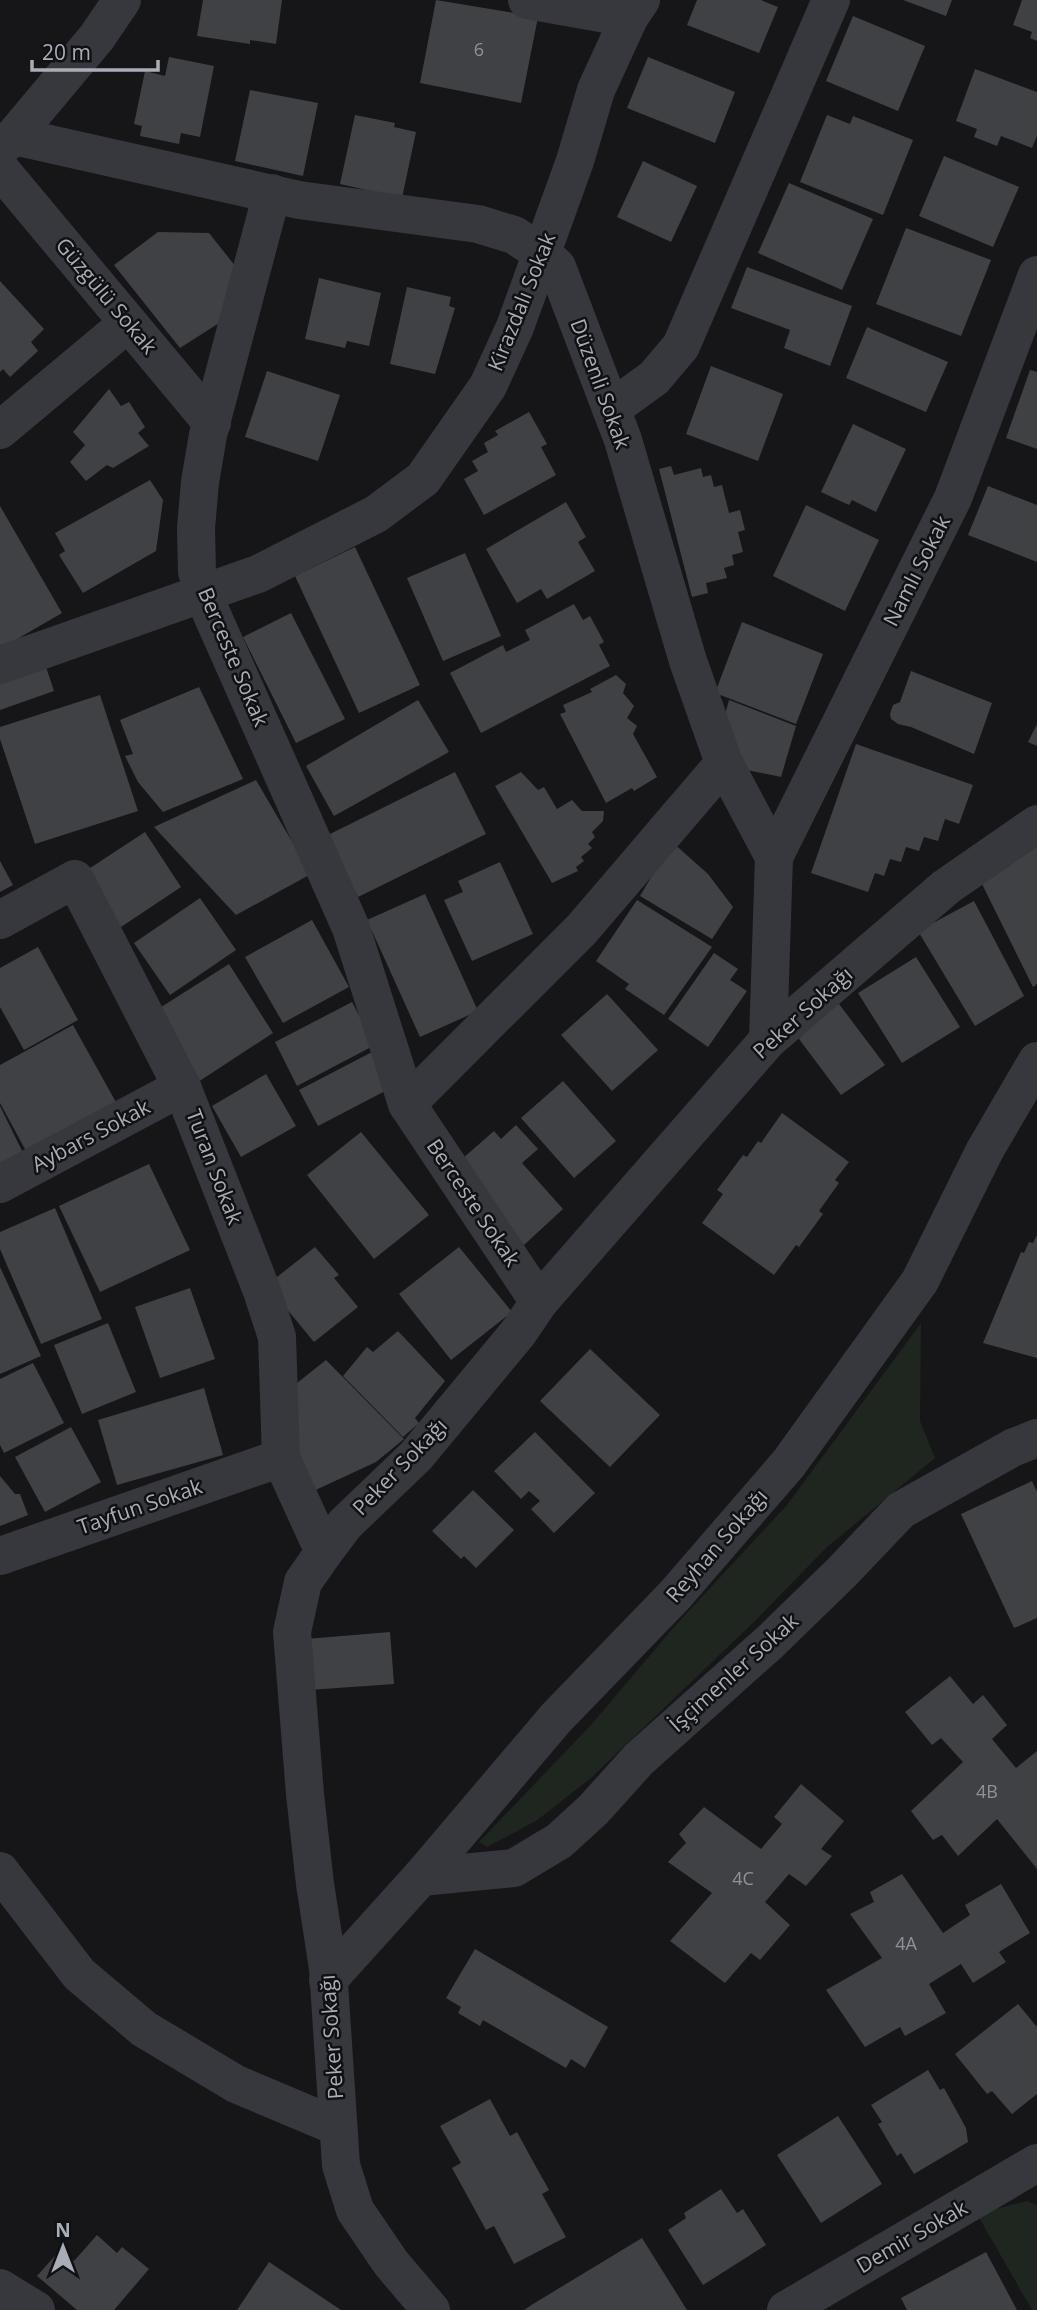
<svg xmlns="http://www.w3.org/2000/svg" width="1037" height="2310" font-family="'Open Sans',sans-serif">
<rect width="100%" height="100%" fill="#161618"/>
<g fill="#1e261f">
<polygon points="921,1323 920,1421 935,1458 827,1547 755,1621 591,1778 536,1821 487,1847 479,1842 591,1725 674,1627 787,1505"/>
<polygon points="1027,2201 1037,2205 1037,2310 1032,2310 977,2214"/>
</g>
<g fill="#404145">
<polygon points="203,0 282,0 276,44 250,40 250,44 197,36"/>
<polygon points="436,0 538,17 521,103 420,83"/>
<polygon points="697,0 761,0 778,7 759,53 687,25"/>
<polygon points="903,0 952,0 946,16"/>
<polygon points="1022,0 1037,0 1037,41 1030,38 1032,32 1013,25"/>
<polygon points="853,16 925,46 898,111 826,81"/>
<polygon points="169,57 214,66 200,137 181,133 179,144 140,136 142,126 134,124 145,71 165,76"/>
<polygon points="648,57 735,92 715,143 627,108"/>
<polygon points="975,69 1037,92 1037,136 1032,148 1001,136 997,146 974,137 977,129 956,121"/>
<polygon points="250,90 318,103 303,176 235,161"/>
<polygon points="355,115 395,123 394,127 416,132 402,198 340,184"/>
<polygon points="827,115 850,124 853,116 913,140 883,215 800,182"/>
<polygon points="944,156 1019,187 993,247 919,216"/>
<polygon points="643,161 697,186 671,242 617,217"/>
<polygon points="789,183 873,219 842,290 758,253"/>
<polygon points="906,228 991,260 961,336 876,304"/>
<polygon points="158,232 209,233 236,267 227,318 180,348 114,265"/>
<polygon points="747,267 852,306 830,366 784,348 790,330 731,308"/>
<polygon points="319,278 381,293 369,346 347,341 345,348 305,339"/>
<polygon points="0,281 44,329 31,342 38,351 10,377 3,369 0,372"/>
<polygon points="407,287 451,297 449,306 455,308 435,374 390,364"/>
<polygon points="867,327 948,362 926,412 846,378"/>
<polygon points="711,366 783,394 758,461 686,434"/>
<polygon points="1030,370 1037,372 1037,449 1006,438"/>
<polygon points="267,371 340,395 318,461 245,437"/>
<polygon points="109,389 121,406 129,402 145,427 138,433 149,446 113,468 107,465 86,481 70,462 85,445 73,432"/>
<polygon points="529,412 547,444 541,447 556,475 484,515 464,479 478,471 472,461 488,452 484,443 498,435 495,431"/>
<polygon points="853,424 906,449 876,512 852,500 849,505 821,492"/>
<polygon points="671,466 674,475 701,468 703,477 711,475 714,487 722,485 729,513 740,510 745,530 738,532 743,552 732,555 734,565 724,568 727,578 706,583 708,593 692,597 659,469"/>
<polygon points="150,480 163,500 156,551 83,593 59,555 65,551 55,533"/>
<polygon points="988,486 1037,505 1037,562 968,535"/>
<polygon points="566,502 586,537 578,542 595,571 547,599 541,589 517,603 486,549"/>
<polygon points="806,505 879,540 845,611 773,576"/>
<polygon points="0,506 62,613 0,649"/>
<polygon points="355,547 420,685 359,713 295,576"/>
<polygon points="465,553 501,636 443,661 407,578"/>
<polygon points="574,604 583,620 590,616 604,642 599,645 610,666 481,733 450,673 503,645 506,652 530,640 525,630"/>
<polygon points="291,613 345,719 296,743 243,637"/>
<polygon points="742,622 823,654 796,724 715,693"/>
<polygon points="42,655 54,691 0,710 0,669"/>
<polygon points="911,671 992,703 974,754 911,727 898,724 891,719 890,714 893,705 900,702"/>
<polygon points="616,675 626,684 623,693 634,706 627,718 637,726 633,734 657,777 634,791 632,788 606,803 560,714 566,712 563,705 592,692 590,689"/>
<polygon points="199,687 243,779 163,812 138,782 125,756 133,754 120,720"/>
<polygon points="100,695 138,811 35,844 0,739 0,727"/>
<polygon points="418,700 449,752 334,816 306,766"/>
<polygon points="729,700 796,726 781,777 737,768 723,722"/>
<polygon points="1037,724 1037,746 1028,742"/>
<polygon points="856,744 973,785 959,824 945,819 938,841 924,837 919,851 906,847 901,862 890,859 884,876 875,873 868,892 811,873"/>
<polygon points="455,772 486,834 358,897 328,835"/>
<polygon points="521,772 538,790 544,787 557,809 572,800 582,811 604,811 603,821 592,832 595,837 588,844 592,848 581,857 584,861 576,867 578,871 552,883 495,786"/>
<polygon points="256,780 311,874 236,915 154,827"/>
<polygon points="145,832 181,887 118,929 81,874"/>
<polygon points="672,842 708,874 733,907 712,939 640,896"/>
<polygon points="1037,846 1037,984 1033,987 978,876"/>
<polygon points="0,861 13,885 0,892"/>
<polygon points="500,862 533,934 472,961 444,900 463,892 458,881"/>
<polygon points="425,894 478,1011 420,1037 367,920"/>
<polygon points="200,898 236,950 170,995 134,943"/>
<polygon points="637,900 712,947 664,1015 625,989 629,984 596,961"/>
<polygon points="974,901 1024,996 975,1026 918,931"/>
<polygon points="312,920 349,987 283,1023 245,957"/>
<polygon points="38,947 78,1020 24,1050 0,1007 0,968"/>
<polygon points="714,953 738,969 730,980 747,991 708,1047 668,1019"/>
<polygon points="916,957 960,1027 902,1063 858,993"/>
<polygon points="229,964 273,1033 192,1086 147,1016"/>
<polygon points="607,994 658,1050 612,1091 561,1035"/>
<polygon points="833,996 885,1065 841,1095 799,1039"/>
<polygon points="352,1002 375,1045 297,1086 275,1042"/>
<polygon points="73,1025 122,1113 32,1162 0,1103 0,1065"/>
<polygon points="372,1052 391,1088 318,1126 299,1090"/>
<polygon points="266,1074 296,1126 241,1157 212,1106"/>
<polygon points="563,1081 616,1141 574,1178 521,1118"/>
<polygon points="0,1106 28,1163 0,1177"/>
<polygon points="782,1113 849,1162 835,1180 839,1183 819,1211 823,1214 799,1247 796,1245 774,1275 702,1223 723,1194 717,1190 743,1155 747,1157 758,1141 761,1143"/>
<polygon points="516,1125 538,1149 522,1163 563,1209 524,1245 454,1166 494,1131 501,1139"/>
<polygon points="361,1132 429,1215 374,1259 307,1175"/>
<polygon points="149,1164 190,1250 100,1292 59,1206"/>
<polygon points="55,1208 102,1319 41,1344 0,1249 0,1232"/>
<polygon points="1037,1235 1037,1358 983,1343 1021,1252 1024,1253 1029,1242 1033,1243"/>
<polygon points="315,1247 339,1275 334,1278 358,1307 314,1342 267,1285"/>
<polygon points="459,1247 512,1312 451,1360 399,1294"/>
<polygon points="0,1267 41,1356 0,1374"/>
<polygon points="190,1288 215,1359 160,1378 135,1307"/>
<polygon points="108,1323 136,1392 82,1414 54,1345"/>
<polygon points="398,1331 445,1381 415,1418 419,1423 403,1437 343,1376 367,1347 373,1352"/>
<polygon points="590,1349 660,1415 610,1467 540,1401"/>
<polygon points="326,1360 404,1439 376,1462 307,1494 282,1395"/>
<polygon points="33,1363 64,1423 4,1453 0,1445 0,1379"/>
<polygon points="204,1388 223,1455 117,1485 98,1420"/>
<polygon points="71,1427 101,1482 45,1512 15,1457"/>
<polygon points="535,1432 595,1493 554,1533 531,1509 540,1501 529,1491 521,1499 494,1471"/>
<polygon points="0,1476 15,1494 20,1494 28,1515 0,1526"/>
<polygon points="1032,1481 1037,1492 1037,1618 1014,1628 961,1514"/>
<polygon points="473,1490 514,1530 476,1568 464,1556 461,1559 432,1531"/>
<polygon points="390,1632 394,1684 309,1690 306,1639"/>
<polygon points="950,1676 973,1704 983,1695 1007,1725 992,1739 1016,1768 1037,1751 1037,1869 997,1819 958,1856 942,1835 933,1840 911,1811 963,1762 941,1738 932,1745 905,1712"/>
<polygon points="801,1784 844,1821 821,1849 832,1856 806,1886 789,1874 765,1902 790,1925 760,1960 751,1953 725,1983 670,1941 712,1893 668,1862 686,1843 679,1834 704,1807 761,1849 782,1824 774,1817"/>
<polygon points="902,1874 943,1933 970,1915 965,1905 1001,1884 1030,1933 999,1952 1006,1962 973,1983 961,1964 929,1984 946,2013 905,2036 900,2027 865,2047 826,1990 882,1958 850,1914 874,1902 870,1892"/>
<polygon points="475,1949 608,2027 585,2068 571,2059 566,2068 483,2020 480,2026 458,2013 461,2007 446,1998"/>
<polygon points="1018,2004 1037,2027 1037,2094 1012,2114 992,2091 987,2094 955,2054"/>
<polygon points="928,2070 940,2090 944,2088 966,2128 968,2142 914,2174 901,2153 897,2156 878,2124 882,2122 871,2105"/>
<polygon points="490,2099 510,2136 517,2132 535,2165 549,2190 542,2194 566,2237 514,2264 494,2226 486,2230 452,2168 461,2163 440,2126"/>
<polygon points="838,2116 882,2184 821,2223 777,2155"/>
<polygon points="721,2189 737,2213 743,2209 766,2245 703,2285 668,2230 686,2218 684,2213"/>
<polygon points="97,2235 117,2253 122,2247 149,2269 114,2310 77,2310 37,2276 61,2249 74,2261"/>
<polygon points="642,2238 687,2310 524,2310 533,2304"/>
<polygon points="986,2252 1017,2310 907,2310 901,2298"/>
<polygon points="269,2262 341,2310 237,2310"/>
</g>
<g fill="none" stroke-linecap="round" stroke-linejoin="round">
<g stroke="#37383d" stroke-width="38">
<polyline points="527,0 629,18"/>
<polyline points="14,136 299,200 478,224 514,235 543,254 557,267 623,440 688,661 724,763 774,857 768,1040"/>
<polyline points="0,148 14,136 97,37 122,0"/>
<polyline points="0,169 212,423"/>
<polyline points="272,193 208,435 200,482 196,528 197,572 209,608 351,928 407,1104 539,1302"/>
<polyline points="611,409 654,378 681,346 831,0"/>
<polyline points="0,430 128,323"/>
<polyline points="0,665 258,574 376,514 423,479 488,386 515,327 575,161 596,90 629,18 641,0"/>
<polyline points="774,857 953,498 1037,275"/>
<polyline points="0,920 75,879 182,1087 262,1291 277,1337 281,1458 324,1552"/>
<polyline points="407,1104 582,929 724,763"/>
<polyline points="0,1184 182,1087"/>
<polyline points="0,1556 281,1458"/>
<polyline points="0,1871 79,1974 144,2029 236,2084 338,2127"/>
<polyline points="421,1877 514,1868 559,1841 593,1810 639,1759 770,1642 842,1572 901,1510 1012,1448 1037,1438"/>
<polyline points="328,1980 421,1877 556,1718 675,1595 789,1463 920,1281 985,1150 1037,1061"/>
<polyline points="0,2288 36,2310"/>
<polyline points="431,2310 391,2263 355,2210 341,2165 328,1968 315,1884 305,1794 292,1632 303,1582 324,1552 345,1524 416,1456 518,1333 539,1302 768,1040 946,887 1037,824"/>
<polyline points="786,2310 1037,2163"/>
</g>
</g>
<g text-anchor="middle" stroke-width="5" stroke-linejoin="round" paint-order="stroke">
<g font-size="18" fill="#8e929b">
<text x="479" y="56">6</text>
<text x="987" y="1798">4B</text>
<text x="743" y="1885">4C</text>
<text x="906" y="1950">4A</text>
</g>
<g font-size="21" fill="#a8adb8" stroke="#111113">
<text transform="translate(106 296) rotate(50)" y="7">Güzgülü Sokak</text>
<text transform="translate(522 302) rotate(-68)" y="7">Kirazdalı Sokak</text>
<text transform="translate(600 384) rotate(70)" y="7">Düzenli Sokak</text>
<text transform="translate(917 571) rotate(-63)" y="7">Namlı Sokak</text>
<text transform="translate(233 657) rotate(67)" y="7">Berceste Sokak</text>
<text transform="translate(803 1013) rotate(-42)" y="7">Peker Sokağı</text>
<text transform="translate(91 1136) rotate(-28)" y="7">Aybars Sokak</text>
<text transform="translate(214 1167) rotate(69)" y="7">Turan Sokak</text>
<text transform="translate(473 1203) rotate(56)" y="7">Berceste Sokak</text>
<text transform="translate(400 1467) rotate(-46)" y="7">Peker Sokağı</text>
<text transform="translate(140 1507) rotate(-19)" y="7">Tayfun Sokak</text>
<text transform="translate(717 1546) rotate(-49)" y="7">Reyhan Sokağı</text>
<text transform="translate(734 1673) rotate(-42)" y="7">İşçimenler Sokak</text>
<text transform="translate(332 2037) rotate(-94)" y="7">Peker Sokağı</text>
<text transform="translate(912 2237) rotate(-30)" y="7">Demir Sokak</text>
</g>
</g>
<g transform="translate(63 2247)" stroke="#111113" stroke-width="5" paint-order="stroke">
<path d="M0-5L12 26L0 18L-12 26Z" fill="#a8adb8"/>
<text y="-10" font-size="19" font-weight="bold" text-anchor="middle" fill="#a8adb8">N</text>
</g>
<path d="M32 60v10h126v-10" fill="none" stroke="#a8adb8" stroke-width="3.5"/>
<text x="42" y="60" font-size="21" fill="#a8adb8" stroke="#111113" stroke-width="5" paint-order="stroke">20 m</text>
</svg>
